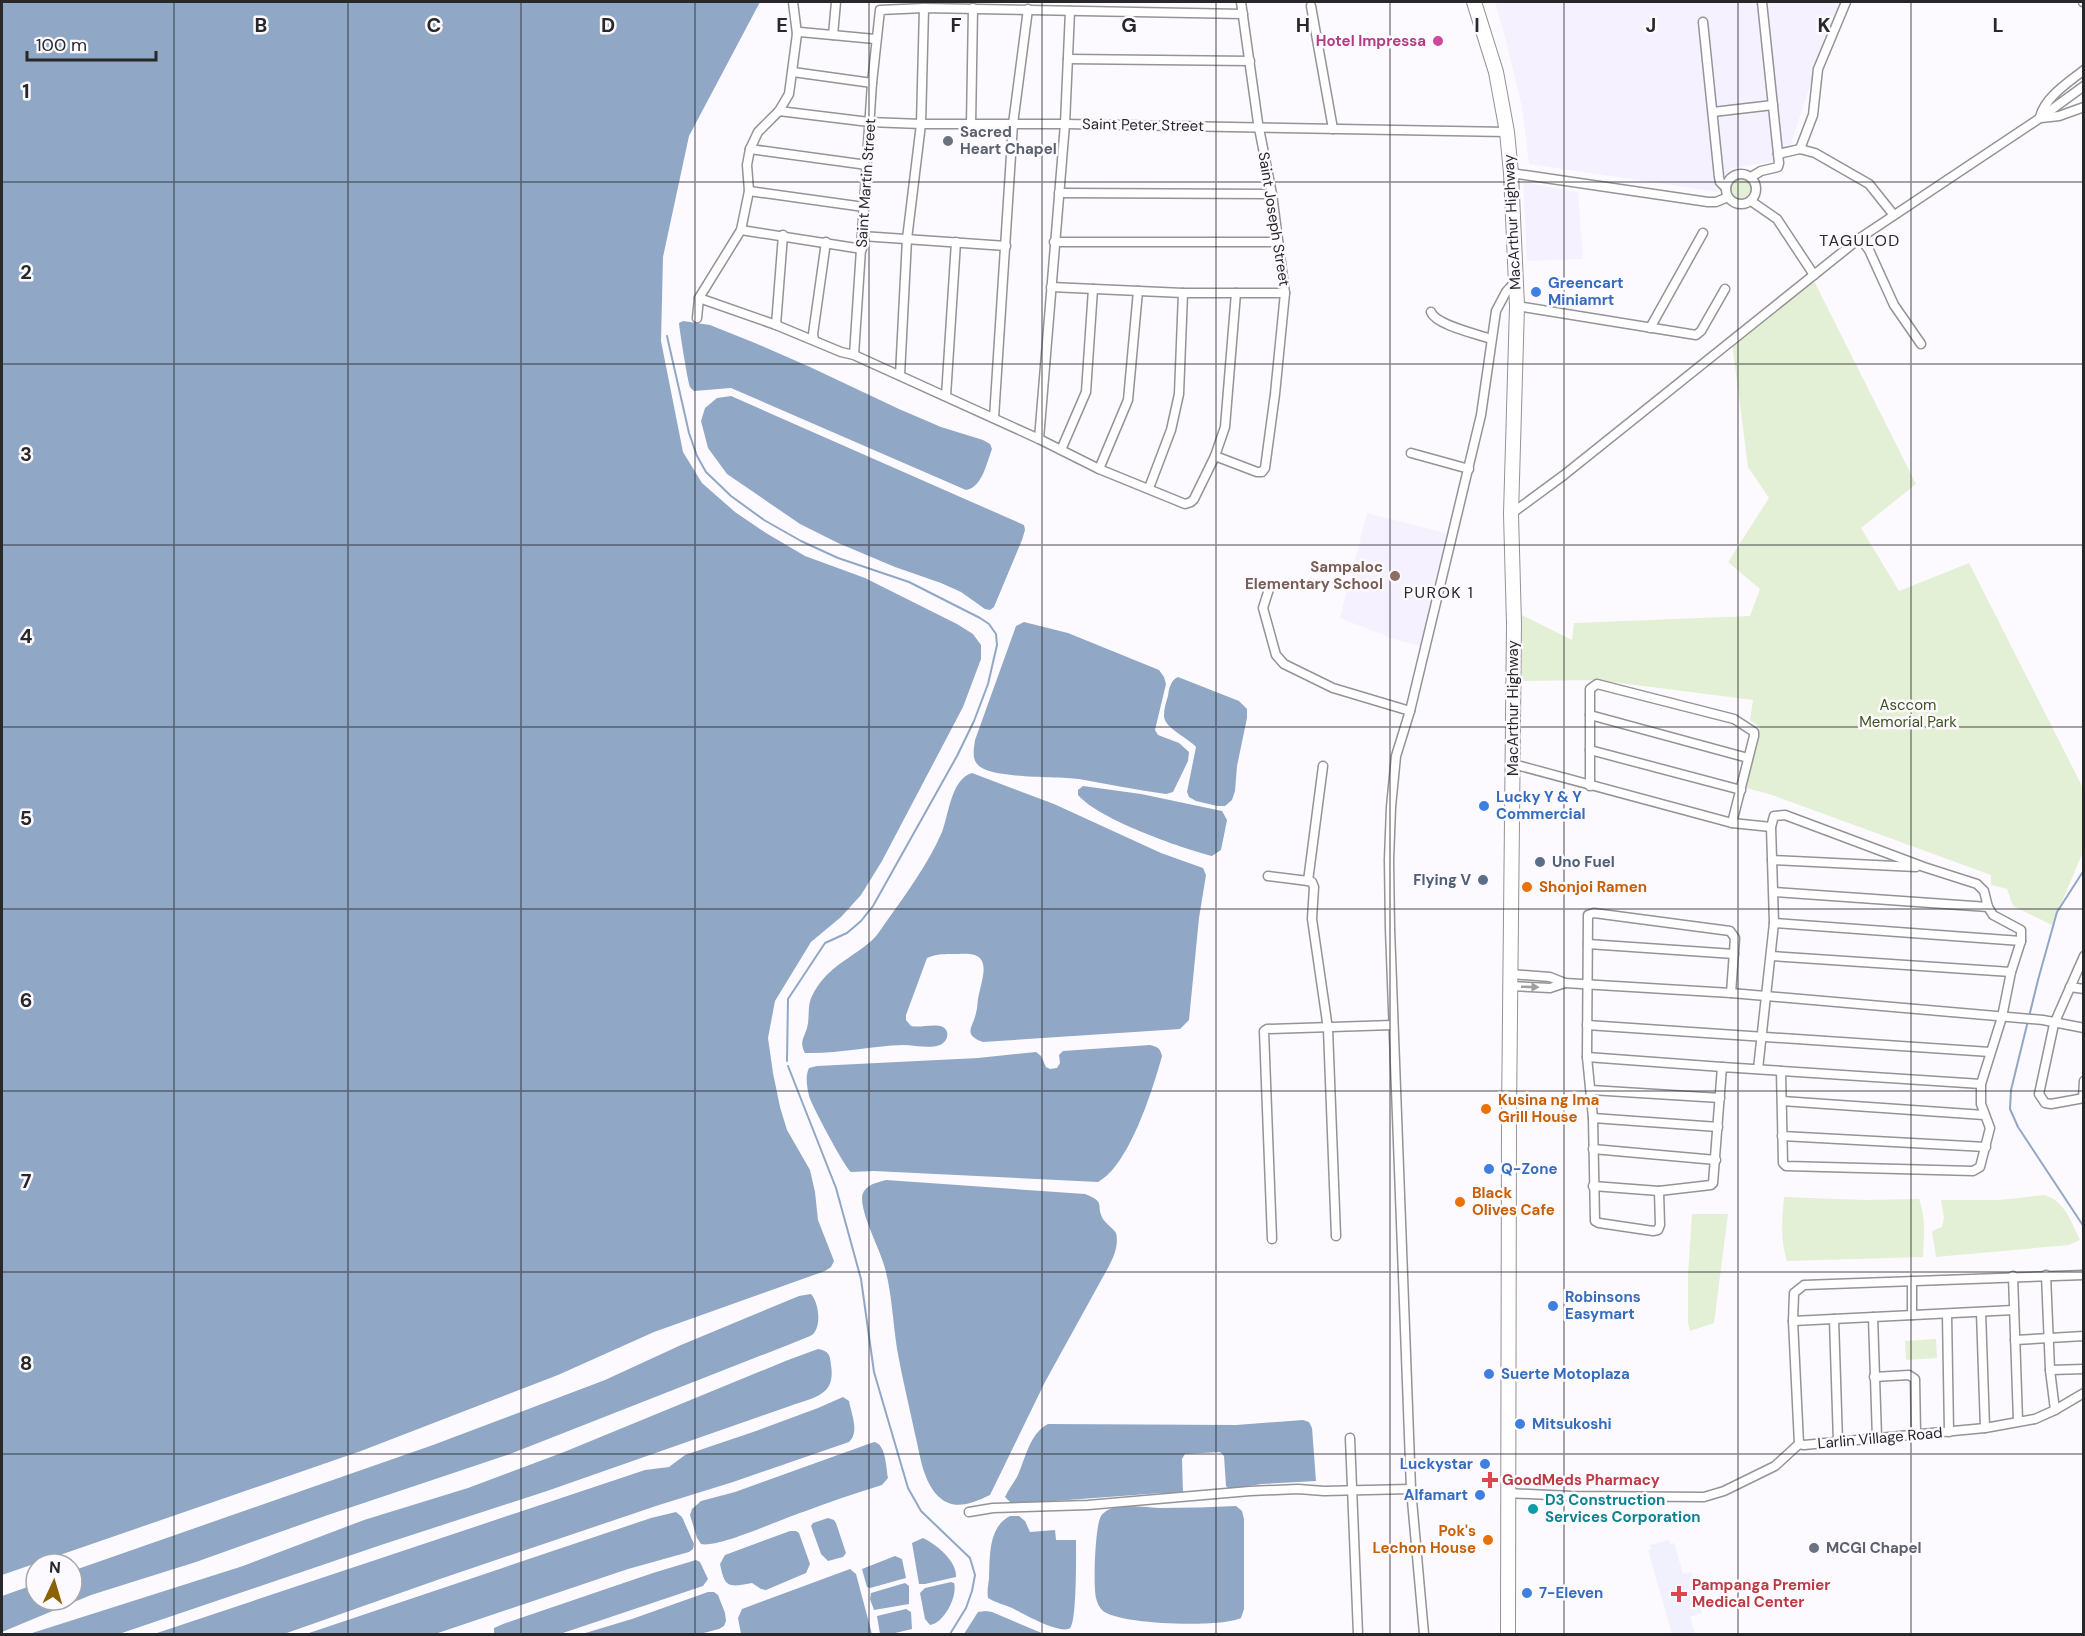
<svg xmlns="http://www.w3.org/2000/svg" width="2085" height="1636" font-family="'DM Sans',sans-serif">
<rect width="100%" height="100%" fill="#fcfafe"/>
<g fill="#f6f1fe">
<polygon points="1495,2 1841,2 1824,43 1786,159 1733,168 1725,174 1718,192 1529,164 1522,107 1505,36"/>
<polygon points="1523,182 1578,192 1583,259 1527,261"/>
<polygon points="1367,513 1449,534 1423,647 1394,639 1340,618"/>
</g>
<polygon fill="#f1f0fd" points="1669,1540 1670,1544 1674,1543 1683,1574 1691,1572 1702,1613 1690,1617 1695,1634 1672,1634 1648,1550 1652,1549 1650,1545"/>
<g fill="#e3f0d6">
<circle cx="1741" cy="189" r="11"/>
<polygon points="1813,279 1916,484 1861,528 1899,591 1969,563 2083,788 2083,852 2052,925 2013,906 2007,889 1991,885 1991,875 1769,794 1746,788 1760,727 1750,720 1753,700 1596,680 1522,681 1522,615 1572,640 1574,623 1750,616 1760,589 1728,562 1769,498 1748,467 1732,343"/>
<path d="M2044,1195C2064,1199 2072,1224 2080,1240L2069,1245L1936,1257L1932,1231L1942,1227L1944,1218L1941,1200H2000Z"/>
<path d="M1784,1197L1864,1200L1919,1199C1926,1218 1924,1237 1923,1257L1787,1261C1780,1239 1782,1220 1784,1197Z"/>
<polygon points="1692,1214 1728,1214 1714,1323 1690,1331 1688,1323 1688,1275"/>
<polygon points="1936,1339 1937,1358 1906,1360 1905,1341"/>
</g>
<g fill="#90a7c6">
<polygon points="2,2 760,2 689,136 663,257 661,341 683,452 702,483 735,512 766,533 805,556 865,578 957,624 973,634 981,645 981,659 963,707 882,861 861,895 841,917 811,942 775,1001 768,1038 773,1073 780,1107 787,1130 810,1170 815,1192 818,1220 834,1261 831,1267 825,1271 654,1332 558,1375 361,1451 2,1575"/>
<path d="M683,321L710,325L755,343L810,367L899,409L941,427L983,440L990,444L992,449C987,462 982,488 966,490L731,388L694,391C692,389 691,389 690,387C688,384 679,327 679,323Z"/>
<polygon points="731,396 1024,525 1025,530 1022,540 994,607 990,610 985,609 961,592 941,583 895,567 838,543 800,524 727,474 708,448 701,421 705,408 717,398"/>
<path d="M1024,622L1068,633L1159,670L1164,677L1166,684L1155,730L1158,735L1179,743L1189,752L1188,761L1173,792L1166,794C1137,790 1108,784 1079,779C1056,776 995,779 979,766C971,759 974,749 975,740L1016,626Z"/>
<path d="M1178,677L1239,701L1247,709V718L1237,766L1235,791L1232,800L1225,806H1217L1196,801L1189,797L1187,792L1196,747C1189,738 1163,728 1164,715C1164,709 1166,702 1168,696C1169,688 1171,680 1178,677Z"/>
<path d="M972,773L1054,804L1161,853L1203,868L1206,875L1199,918L1189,1020L1180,1029L983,1042C962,1034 973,1028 976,1013C978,1007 977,1000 979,994C984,972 992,951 959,954C949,954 937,953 927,958L906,1015V1020L911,1026C920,1028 935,1023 943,1027C951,1032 947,1042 940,1045C929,1049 914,1045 903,1045C870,1046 837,1054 805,1053C799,1042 804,1038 807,1028C810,1017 807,1006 812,996C825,970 844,962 865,946C874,940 880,931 886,922C906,894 928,864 942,832C949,814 951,779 972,773Z"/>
<path d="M1083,786L1141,794L1222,811L1227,820L1221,850L1212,856C1180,848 1098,819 1078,795V790Z"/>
<path d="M1150,1045C1158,1047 1160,1048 1162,1056C1153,1089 1129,1166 1098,1182L874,1171L851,1172C844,1166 812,1106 809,1096C807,1087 805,1076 809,1068L817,1066L978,1058L1036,1052L1041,1056L1046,1067L1050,1069L1057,1068L1060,1063L1059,1055L1063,1051Z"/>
<path d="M886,1180L1085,1194C1107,1203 1095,1204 1103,1219C1106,1224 1113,1228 1116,1233C1119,1244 1114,1257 1109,1266L1045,1382L990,1495C971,1504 952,1512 936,1494C922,1477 920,1454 915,1434C909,1406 902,1377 897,1349C893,1323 892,1297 886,1272C881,1250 862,1218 862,1198C863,1185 876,1183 886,1180Z"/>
<path d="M811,1294C819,1303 822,1327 812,1335C807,1338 799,1340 793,1343L510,1454L325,1516L196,1562L91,1595L2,1632V1596L36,1584V1600H72V1571L433,1445L605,1380L681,1345L799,1296Z"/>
<path d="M818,1349C829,1351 830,1355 831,1365C836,1396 814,1397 790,1406L547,1491L384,1544L119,1634H29L243,1566L364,1520L468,1488L564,1452L788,1360Z"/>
<path d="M843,1397L849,1401C851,1413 860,1432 849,1442L733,1482L659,1505L440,1579L284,1634H154L645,1470L669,1467L685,1455L756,1431L818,1408Z"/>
<path d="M1303,1420L1309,1422L1312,1428L1316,1481L1262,1484L1229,1489L1226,1486L1224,1456L1220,1452L1185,1454L1182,1459L1183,1494L1162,1493L1012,1504L1005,1497C1008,1490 1013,1484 1017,1477C1026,1458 1029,1434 1048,1424L1236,1425Z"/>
<path d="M874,1442C886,1444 886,1467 888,1478L882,1485C856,1493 829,1502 803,1512C781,1519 719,1548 701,1544L697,1538L690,1515L692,1509L701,1501L735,1492Z"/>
<path d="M1236,1506L1242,1511L1244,1519V1609L1241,1618C1221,1628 1117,1625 1102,1610C1099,1607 1097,1602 1096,1598C1093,1585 1095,1526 1101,1516C1102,1514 1106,1511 1108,1510C1119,1503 1149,1508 1162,1508C1187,1508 1211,1507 1236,1506Z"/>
<polygon points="676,1512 682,1517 694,1544 693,1549 689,1552 628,1569 435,1634 306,1634 651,1518"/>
<path d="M1010,1516H1019L1025,1521L1030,1532L1055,1530L1056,1540H1076C1076,1552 1077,1622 1070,1628C1061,1635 1023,1614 1014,1609C1006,1605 996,1603 988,1598C987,1592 988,1585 989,1579C990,1557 988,1527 1010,1516Z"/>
<polygon points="828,1518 834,1520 836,1523 846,1553 843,1557 828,1561 821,1554 811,1526 813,1523"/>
<path d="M790,1531H796L799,1533L810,1564L806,1573L766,1590L761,1589L752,1583C729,1587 725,1589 720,1564L725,1555Z"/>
<path d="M923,1538C936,1544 957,1561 956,1577L925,1584H919L912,1543Z"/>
<polygon points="895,1556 902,1559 906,1578 870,1588 867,1587 862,1569"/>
<polygon points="696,1560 700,1562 708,1579 703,1586 560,1634 494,1634 494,1628 503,1624 653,1573"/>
<polygon points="850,1569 856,1574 872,1634 741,1634 738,1618 742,1609"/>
<path d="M951,1582L954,1583C958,1596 944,1623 930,1625L925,1619L920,1593L925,1588Z"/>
<polygon points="905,1583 909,1586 909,1604 874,1610 870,1599 871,1593"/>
<polygon points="708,1592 714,1592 718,1595 725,1613 726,1621 724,1626 719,1629 700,1634 582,1634 632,1619"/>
<polygon points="906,1609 911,1612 912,1629 891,1634 880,1634 877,1616"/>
<polygon points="986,1611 992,1612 1044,1634 964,1634 978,1612"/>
</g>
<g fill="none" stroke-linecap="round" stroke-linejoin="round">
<g stroke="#90a7c6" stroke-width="2">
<polyline points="667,336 689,433 697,456 706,472 731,496 764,520 801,541 838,558 909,582 980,618 989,624 996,634 997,645 988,684 974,721 957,756 873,906 861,921 847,933 825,943 788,999 787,1061"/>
<polyline points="2084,870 2057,912 2038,980 2011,1090 2010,1109 2018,1127 2084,1227"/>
<polyline points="788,1066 836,1188 861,1279 874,1372 908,1488 921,1511 970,1558 975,1575 972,1591 966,1608 950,1634"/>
</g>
<g stroke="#959298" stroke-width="11">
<g id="minor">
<polyline points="2083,2 2084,2"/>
<polyline points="1311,6 1333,129"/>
<polyline points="1703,22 1719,177 1720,182 1726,188"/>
<polyline points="797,34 800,32 875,39"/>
<polyline points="833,35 836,2"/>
<polyline points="1068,59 1250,61"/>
<polyline points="793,72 872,83"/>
<polyline points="779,111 869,122 921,124 1065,124 1507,132"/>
<polyline points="1713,112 1773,105"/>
<path d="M2040,117C2045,97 2069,82 2084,70"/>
<polyline points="2041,118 2059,116 2084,107"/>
<polyline points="971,125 973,8"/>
<polyline points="750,149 867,165"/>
<polyline points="1800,149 1813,115 1818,69 1846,2"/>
<polyline points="1778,154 1800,149 1815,153 1869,184 1893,214"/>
<polyline points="1511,173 1708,202 1716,202 1728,197"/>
<circle cx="1741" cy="189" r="15"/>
<polyline points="1751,177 1761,171 1778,167 1779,163 1762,2"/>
<polyline points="749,191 864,207"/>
<polyline points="1059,193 1272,194"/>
<polyline points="1751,201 1777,219 1814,275"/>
<polyline points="741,230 862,249"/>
<polyline points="862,236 1006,246"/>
<polyline points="1860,238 1869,250 1894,305 1921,344"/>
<polyline points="1054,242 1278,242"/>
<polyline points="1051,287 1183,293 1285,293"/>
<polyline points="699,298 776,325 841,352 854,355 1039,439 1099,469 1185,504 1191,502 1194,499 1215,456 1225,427 1236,293"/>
<polyline points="1517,306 1696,335 1701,331 1725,289"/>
<path d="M1431,312C1436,325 1477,334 1491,339"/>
<polyline points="697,318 699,298 741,230 749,191 747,165 750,149 758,132 779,111 789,94 797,34 793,2"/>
<polyline points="776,325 783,235"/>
<polyline points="1650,328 1703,233"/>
<polyline points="814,340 813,334 826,242"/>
<polyline points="854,355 872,83 880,10 924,8 1243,14"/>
<polyline points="900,375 907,239 921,124 924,8"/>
<polyline points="946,396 956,242"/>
<polyline points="994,418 1013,124 1028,9"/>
<polyline points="1039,439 1065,124 1070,11"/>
<polyline points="1061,450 1086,392 1093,289"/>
<polyline points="1411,453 1469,469"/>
<polyline points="1215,456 1257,472 1262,472 1265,468 1275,394 1285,293 1272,194 1258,123 1241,2"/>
<polyline points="1099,469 1128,400 1138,291"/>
<polyline points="1149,488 1171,430 1179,394 1183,293"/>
<polyline points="1511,514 1564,475 1860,238 2040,118 2084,86"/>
<polyline points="1269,589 1263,608 1276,655 1284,664 1333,688 1410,711"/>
<polyline points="1590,715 1748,758"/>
<polyline points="1590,750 1741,790"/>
<polyline points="1513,764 1732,823 1771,827"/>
<polyline points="1590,786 1590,689 1597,684 1734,719 1754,732 1754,736 1732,823"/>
<polyline points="1772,860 1916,867"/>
<polyline points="1268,876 1308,881 1312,882 1314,887 1312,919 1328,1029 1336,1236"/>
<polyline points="1308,881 1323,766"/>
<polyline points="1774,892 1988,907"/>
<polyline points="1774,923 2021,941"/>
<polyline points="1588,944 1734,954"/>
<polyline points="1771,956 2011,972"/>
<polyline points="2084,956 2054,1024 2039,1094 2045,1103 2051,1104 2084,1098"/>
<polyline points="1511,974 1550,977 1565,983 1731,993 2043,1020 2084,1028"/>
<polyline points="1511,986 1550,988 1565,983"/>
<polyline points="2070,987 2084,989"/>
<polyline points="1731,993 1735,938 1730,931 1594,913 1588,915 1587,1057 1593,1118 1595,1221 1599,1223 1653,1231 1658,1230 1660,1225 1659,1191 1711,1185 1713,1183 1722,1067 1981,1084"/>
<polyline points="1587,1025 1990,1052"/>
<polyline points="1587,1057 1722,1067"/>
<polyline points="1758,1069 1774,923 1771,827 1774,816 1785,815 1924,867 1977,884 1984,891 1988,907 1993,915 2021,930 2021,941 2011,972 2002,1017 1981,1084 1981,1104 1990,1128 1980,1167 1973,1171 1786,1166 1783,1163 1781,1071"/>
<polyline points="1591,1090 1720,1098"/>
<polyline points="2083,1098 2084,1081"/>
<polyline points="1782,1101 1984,1115"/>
<polyline points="1593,1118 1718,1127"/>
<polyline points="1782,1136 1986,1147"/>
<polyline points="1593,1149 1716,1160"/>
<polyline points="1593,1186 1659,1191"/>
<polyline points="1272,1239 1264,1031 1267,1029 1393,1025"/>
<polyline points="2046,1275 2050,1370 2055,1410"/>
<polyline points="2013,1276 2018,1421"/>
<polyline points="1912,1281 1912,1315"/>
<polyline points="1981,1312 1985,1428"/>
<polyline points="1947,1314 1949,1432"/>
<polyline points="1873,1317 1877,1438"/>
<polyline points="1834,1319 1838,1442"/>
<polyline points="1793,1321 2014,1310"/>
<polyline points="2015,1340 2084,1336"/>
<polyline points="2050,1370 2084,1369"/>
<polyline points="1874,1377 1909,1375 1915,1379 1916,1434"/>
<polyline points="1350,1438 1358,1634"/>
<polyline points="1799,1444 1793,1321 1794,1293 1804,1285 2084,1275"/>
<polyline points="1507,1493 1571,1496 1704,1497 1724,1491 1775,1466 1799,1444 1804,1445 1985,1428 2035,1419 2055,1410 2084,1393"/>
<polyline points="969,1512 993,1508 1088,1505 1250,1491 1298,1489 1324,1491 1411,1489"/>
<polyline points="1424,1634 1411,1489 1390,929 1389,860 1391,807 1396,756 1410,711 1481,415 1496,311 1506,292 1515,282"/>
</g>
</g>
<g stroke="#959298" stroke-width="16">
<polyline id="trunk" points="1474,2 1496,72 1507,132 1511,173 1517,306 1511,514 1514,624 1509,1114 1508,1634"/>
</g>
<use href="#minor" stroke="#fff" stroke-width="8"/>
<use href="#trunk" stroke="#fff" stroke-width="14"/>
</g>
<defs><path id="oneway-solid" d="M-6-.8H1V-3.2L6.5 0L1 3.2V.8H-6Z" transform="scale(1.5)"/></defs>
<use fill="#9e9e9f" href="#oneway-solid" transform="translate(1530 987) rotate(2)"/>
<path fill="none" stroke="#282729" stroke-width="1.5" stroke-opacity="0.55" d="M174,2V1634M348,2V1634M521,2V1634M695,2V1634M869,2V1634M1042,2V1634M1216,2V1634M1390,2V1634M1564,2V1634M1738,2V1634M1911,2V1634M2,182H2084M2,364H2084M2,545H2084M2,727H2084M2,909H2084M2,1091H2084M2,1272H2084M2,1454H2084"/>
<circle fill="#d1479c" stroke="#fcfafe" stroke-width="2" cx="1438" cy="41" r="6"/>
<g fill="#6b7280" stroke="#fcfafe" stroke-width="2">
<circle cx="948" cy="141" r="6"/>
<circle cx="1814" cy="1548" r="6"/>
</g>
<g fill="#3f7fe0" stroke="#fcfafe" stroke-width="2">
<circle cx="1536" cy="292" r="6"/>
<circle cx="1484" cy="806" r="6"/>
<circle cx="1489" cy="1169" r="6"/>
<circle cx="1553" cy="1306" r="6"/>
<circle cx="1489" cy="1374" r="6"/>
<circle cx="1520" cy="1424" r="6"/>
<circle cx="1485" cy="1464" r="6"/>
<circle cx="1480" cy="1495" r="6"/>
<circle cx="1527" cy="1593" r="6"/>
</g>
<circle fill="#8d6e63" stroke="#fcfafe" stroke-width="2" cx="1395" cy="576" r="6"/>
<g fill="#5c6f8a" stroke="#fcfafe" stroke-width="2">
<circle cx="1540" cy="862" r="6"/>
<circle cx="1483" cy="880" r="6"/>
</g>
<g fill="#e8710a" stroke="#fcfafe" stroke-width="2">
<circle cx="1527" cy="887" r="6"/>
<circle cx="1486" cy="1109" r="6"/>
<circle cx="1460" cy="1202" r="6"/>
<circle cx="1488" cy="1540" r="6"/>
</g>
<g fill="#e0444e" stroke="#fcfafe" stroke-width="2">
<path d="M1487 1471h6v6h6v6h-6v6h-6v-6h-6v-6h6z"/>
<path d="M1676 1585h6v6h6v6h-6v6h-6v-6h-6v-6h6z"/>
</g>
<circle fill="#0f9aa8" stroke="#fcfafe" stroke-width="2" cx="1533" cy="1509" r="6"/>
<g text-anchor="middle" stroke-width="5" stroke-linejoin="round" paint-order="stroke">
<g font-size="15" font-weight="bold" fill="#b23c85" stroke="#fcfafe" text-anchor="end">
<text x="1426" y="46">Hotel Impressa</text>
</g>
<g font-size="15" fill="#282729" stroke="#fcfafe">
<text transform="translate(1143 125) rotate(1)" y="5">Saint Peter Street</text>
<text transform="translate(866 183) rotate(-86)" y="5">Saint Martin Street</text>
<text transform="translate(1274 219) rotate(81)" y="5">Saint Joseph Street</text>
<text transform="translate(1512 222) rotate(-93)" y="5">MacArthur Highway</text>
<text transform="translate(1513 708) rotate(-90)" y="5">MacArthur Highway</text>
<text transform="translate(1880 1438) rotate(-5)" y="5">Larlin Village Road</text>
</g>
<g font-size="15" font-weight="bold" fill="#5b616d" stroke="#fcfafe" text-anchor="start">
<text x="960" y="137">Sacred<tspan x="960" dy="17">Heart Chapel</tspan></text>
<text x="1826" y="1553">MCGI Chapel</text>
</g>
<g font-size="15" font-weight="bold" fill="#366cbe" stroke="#fcfafe" text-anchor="start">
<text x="1548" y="288">Greencart<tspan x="1548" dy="17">Miniamrt</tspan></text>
<text x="1496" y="802">Lucky Y &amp; Y<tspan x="1496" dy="17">Commercial</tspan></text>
<text x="1501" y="1174">Q-Zone</text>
<text x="1565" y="1302">Robinsons<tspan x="1565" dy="17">Easymart</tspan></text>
<text x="1501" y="1379">Suerte Motoplaza</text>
<text x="1532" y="1429">Mitsukoshi</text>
<text x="1473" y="1469" text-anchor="end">Luckystar</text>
<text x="1468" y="1500" text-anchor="end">Alfamart</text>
<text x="1539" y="1598">7-Eleven</text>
</g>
<g font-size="15" font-weight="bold" fill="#785e54" stroke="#fcfafe" text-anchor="end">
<text x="1383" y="572">Sampaloc<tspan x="1383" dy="17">Elementary School</tspan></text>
</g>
<g font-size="15" fill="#3d531f" stroke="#fcfafe">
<text x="1908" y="710">Asccom<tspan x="1908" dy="17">Memorial Park</tspan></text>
</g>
<g font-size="15" font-weight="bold" fill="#4e5e75" stroke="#fcfafe" text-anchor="start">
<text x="1552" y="867">Uno Fuel</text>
<text x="1471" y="885" text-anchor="end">Flying V</text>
</g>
<g font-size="15" font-weight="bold" fill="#c56008" stroke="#fcfafe" text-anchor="start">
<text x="1539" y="892">Shonjoi Ramen</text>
<text x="1498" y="1105">Kusina ng Ima<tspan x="1498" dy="17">Grill House</tspan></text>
<text x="1472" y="1198">Black<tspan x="1472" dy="17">Olives Cafe</tspan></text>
<text x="1476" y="1536" text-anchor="end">Pok's<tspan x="1476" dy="17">Lechon House</tspan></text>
</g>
<g font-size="15" font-weight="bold" fill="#be3a42" stroke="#fcfafe" text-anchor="start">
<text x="1502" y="1485">GoodMeds Pharmacy</text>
<text x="1692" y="1590">Pampanga Premier<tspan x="1692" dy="17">Medical Center</tspan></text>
</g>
<g font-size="15" font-weight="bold" fill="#0d838f" stroke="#fcfafe" text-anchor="start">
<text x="1545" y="1505">D3 Construction<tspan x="1545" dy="17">Services Corporation</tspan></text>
</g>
<g font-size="16" letter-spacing="1.5" fill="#282729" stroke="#fcfafe">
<text x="1860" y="246">TAGULOD</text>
<text x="1439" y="598">PUROK 1</text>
</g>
</g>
<g font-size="20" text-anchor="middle" font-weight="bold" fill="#282729" stroke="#fcfafe" stroke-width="5" stroke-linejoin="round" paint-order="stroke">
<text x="261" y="32">B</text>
<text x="434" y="32">C</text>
<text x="608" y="32">D</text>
<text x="782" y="32">E</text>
<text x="956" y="32">F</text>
<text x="1129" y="32">G</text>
<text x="1303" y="32">H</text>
<text x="1477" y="32">I</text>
<text x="1651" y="32">J</text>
<text x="1824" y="32">K</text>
<text x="1998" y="32">L</text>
<text x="26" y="98">1</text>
<text x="26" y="279">2</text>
<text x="26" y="461">3</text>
<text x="26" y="643">4</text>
<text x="26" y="825">5</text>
<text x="26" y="1007">6</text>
<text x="26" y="1188">7</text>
<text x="26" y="1370">8</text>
</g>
<rect width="2085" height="1636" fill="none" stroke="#282729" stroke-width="6"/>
<g transform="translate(54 1582) rotate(4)"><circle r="28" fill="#fcfafe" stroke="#a7a6a9" stroke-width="1.5"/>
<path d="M0-4.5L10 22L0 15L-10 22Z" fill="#8a6202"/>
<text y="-9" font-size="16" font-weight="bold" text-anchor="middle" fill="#282729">N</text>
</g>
<path d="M27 51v9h129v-9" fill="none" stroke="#282729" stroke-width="3"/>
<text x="36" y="51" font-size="18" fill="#282729" stroke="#fcfafe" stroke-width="4.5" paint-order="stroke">100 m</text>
</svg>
